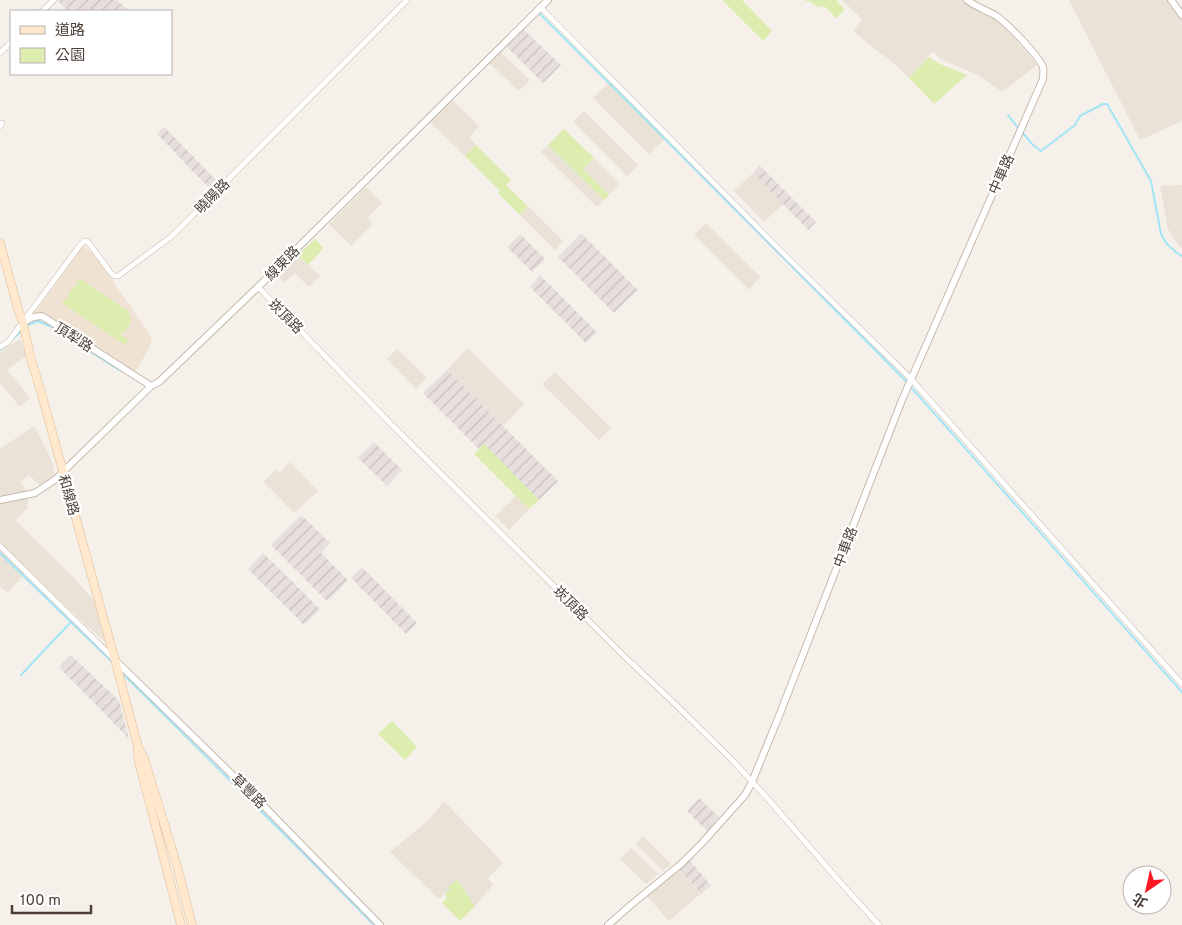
<svg xmlns="http://www.w3.org/2000/svg" width="1182" height="925" font-family="Overpass,'Noto Sans TC',sans-serif">
<defs>
<pattern id="industrial-furrows" width="10" height="10" patternUnits="userSpaceOnUse" patternTransform="scale(1.25)"><rect width="10" height="10" fill="#e6dfdb"/><path d="M-1 1l2-2M0 10L10 0M9 11l2-2" fill="none" stroke="#c7c0bd"/></pattern>
</defs>
<rect width="100%" height="100%" fill="#f6f0ea"/>
<g fill="#eae1d7">
<polygon points="842,0 966,0 972,8 993,17 1005,28 1037,65 1002,92 978,75 941,59 933,51 909,78 895,64 875,49 853,31 862,19"/>
<polygon points="1069,0 1169,0 1182,19 1182,121 1140,140"/>
<polygon points="500,52 530,80 519,91 489,63"/>
<polygon points="610,82 666,138 649,154 593,98"/>
<polygon points="452,100 479,126 469,137 476,145 465,156 430,122"/>
<polygon points="584,111 638,165 627,176 573,122"/>
<polygon points="548,145 604,200 597,207 541,152"/>
<polygon points="594,158 620,184 609,195 583,169"/>
<polygon points="753,173 783,204 764,222 734,191"/>
<polygon points="1182,185 1182,248 1178,245 1168,229 1160,186"/>
<polygon points="366,187 382,203 367,218 373,224 351,246 329,224"/>
<polygon points="528,206 563,241 555,250 520,215"/>
<polygon points="706,223 760,277 749,290 694,235"/>
<polygon points="298,255 320,276 309,287 295,273 284,283 278,276"/>
<polygon points="20,339 26,356 7,370 30,398 20,407 0,383 0,352"/>
<polygon points="468,348 524,404 503,426 447,370"/>
<polygon points="397,349 427,378 416,389 387,359"/>
<polygon points="555,372 611,428 599,440 542,384"/>
<polygon points="34,426 52,461 55,478 42,487 29,475 20,482 27,491 28,508 15,520 75,579 94,601 105,642 57,598 29,569 8,592 0,587 0,449"/>
<polygon points="290,462 318,491 294,513 264,482 276,469 280,473"/>
<polygon points="516,496 529,509 509,530 495,516"/>
<polygon points="444,801 503,863 488,878 493,885 475,906 457,880 449,886 450,889 439,899 390,852 429,820"/>
<polygon points="643,836 671,864 663,871 636,844"/>
<polygon points="631,848 658,874 646,884 620,859"/>
<polygon points="679,869 700,894 669,921 647,896"/>
</g>
<g fill="url(#industrial-furrows)">
<polygon points="59,0 117,0 129,11 68,11 58,1"/>
<polygon points="523,29 561,65 543,83 506,46"/>
<polygon points="164,127 219,183 212,191 157,134"/>
<polygon points="760,166 816,222 808,230 753,173"/>
<polygon points="581,233 638,290 614,313 558,257"/>
<polygon points="520,234 545,259 532,272 507,247"/>
<polygon points="540,275 597,332 586,343 530,287"/>
<polygon points="447,370 558,481 539,500 484,445 479,449 423,393"/>
<polygon points="374,442 402,470 387,486 358,458"/>
<polygon points="301,515 330,543 321,553 348,580 327,601 271,545"/>
<polygon points="263,553 320,609 304,625 248,569"/>
<polygon points="362,567 417,623 406,634 351,578"/>
<polygon points="71,655 119,701 129,739 59,667"/>
<polygon points="699,798 719,817 707,831 687,811"/>
<polygon points="689,859 711,886 701,894 679,869"/>
</g>
<polygon fill="#f0e2d3" points="83,246 94,254 152,338 149,349 134,373 41,314 34,313"/>
<g fill="#ddedb0">
<polygon points="722,0 742,0 772,31 763,41"/>
<polygon points="803,0 836,0 845,10 836,18 824,6 817,7 811,2"/>
<polygon points="929,57 938,63 967,75 934,104 909,78"/>
<polygon points="564,129 594,158 583,169 609,195 604,200 548,145"/>
<polygon points="476,145 511,180 506,185 528,206 520,215 498,193 500,191 465,156"/>
<polygon points="315,239 324,248 308,265 298,255"/>
<path d="M79,278L128,311C133,321 130,330 120,334L128,340L125,345L62,303L65,299L68,300C68,292 72,287 79,284L76,282Z"/>
<polygon points="484,444 539,500 529,509 474,454"/>
<polygon points="392,721 417,747 405,760 378,734"/>
<polygon points="457,880 475,906 460,921 442,903 447,898 445,894 450,889 448,886"/>
</g>
<g fill="none" stroke-linecap="round" stroke-linejoin="round">
<g stroke="#a3e5f6" stroke-width="2">
<polyline points="540,14 907,382"/>
<polyline points="1008,115 1019,129"/>
<polyline points="1022,132 1032,144 1041,151 1075,125 1080,116 1103,104 1107,104 1151,181 1161,234 1167,244 1177,253 1182,256"/>
<polyline points="26,326 38,321 54,328 119,370"/>
<polyline points="14,338 23,329"/>
<polyline points="0,350 7,345"/>
<polyline points="910,386 1182,692"/>
<polyline points="0,553 113,663"/>
<polyline points="121,672 298,848 374,925"/>
<polyline points="21,675 71,622"/>
</g>
<g stroke="#c5b9ae" stroke-width="6">
<g id="minor">
<polyline points="540,7 788,258 911,379 1182,684"/>
<polyline points="42,11 54,0"/>
<polyline points="0,53 11,42"/>
<polyline points="0,126 2,123"/>
<polyline points="258,287 390,423 624,656 673,702 733,761 768,799 839,881 879,925"/>
<polyline points="0,347 8,342 81,244 84,241 88,242 111,273 115,276 118,276 172,236 407,0"/>
<polyline points="0,546 113,658"/>
</g>
</g>
<g stroke="#c5b9ae" stroke-width="8">
<g id="tertiary">
<polyline points="1171,0 1182,15"/>
<polyline points="23,323 33,317 42,316 151,386"/>
<polyline points="0,500 35,493 56,479 73,462 151,386 159,382 258,287 548,0"/>
<polyline points="115,660 251,793 380,925"/>
<path d="M608,925L632,904L681,864L703,842L745,795L752,782L779,716L902,400L1043,79C1043,75 1044,71 1043,67C1038,55 1006,22 995,15C986,10 976,7 967,0"/>
</g>
</g>
<g stroke="#dcbd99" stroke-width="9">
<g id="secondary">
<polyline points="0,243 18,309 23,323 30,356 41,392 115,660 138,747 144,758 178,869 192,925"/>
<polyline points="138,749 138,758 181,925"/>
</g>
</g>
<use href="#minor" stroke="#fff" stroke-width="5"/>
<use href="#tertiary" stroke="#fff" stroke-width="6"/>
<use href="#secondary" stroke="#ffe8cb" stroke-width="8"/>
</g>
<g text-anchor="middle" stroke-width="4.5" stroke-linejoin="round" paint-order="stroke">
<g font-size="14" fill="#4b3f37" stroke="#fff">
<text transform="translate(1001 174) rotate(-66)" y="5">中車路</text>
<text transform="translate(212 196) rotate(-45)" y="5">曉陽路</text>
<text transform="translate(282 263) rotate(-45)" y="5">線東路</text>
<text transform="translate(286 316) rotate(45)" y="5">崁頂路</text>
<text transform="translate(74 337) rotate(32)" y="5">頂犁路</text>
<text transform="translate(69 495) rotate(74)" y="5">和線路</text>
<text transform="translate(845 547) rotate(-69)" y="5">中車路</text>
<text transform="translate(571 603) rotate(45)" y="5">崁頂路</text>
<text transform="translate(249 791) rotate(45)" y="5">草豐路</text>
</g>
</g>
<rect x="10" y="10" width="162" height="65" fill="#ffffff" stroke="#b7b2af"/>
<rect x="20" y="26" width="25" height="8" fill="#ffe8cb" stroke="#b7b2af"/>
<text x="55" y="35" font-size="15" fill="#4b3f37">道路</text>
<rect x="20" y="48" width="25" height="15" fill="#ddedb0" stroke="#b7b2af"/>
<text x="55" y="60" font-size="15" fill="#4b3f37">公園</text>
<g transform="translate(1147 890) rotate(214)"><circle r="24" fill="#ffffff" stroke="#b7b2af"/>
<path d="M0-4L9 19L0 12L-9 19Z" fill="#ff1823"/>
<text y="-8" font-size="14" font-weight="bold" text-anchor="middle" fill="#4b3f37">北</text>
</g>
<path d="M12 905v8h79v-8" fill="none" stroke="#4b3f37" stroke-width="2.5"/>
<text x="20" y="905" font-size="15" fill="#4b3f37" stroke="#ffffff" stroke-width="4" paint-order="stroke">100 m</text>
</svg>
